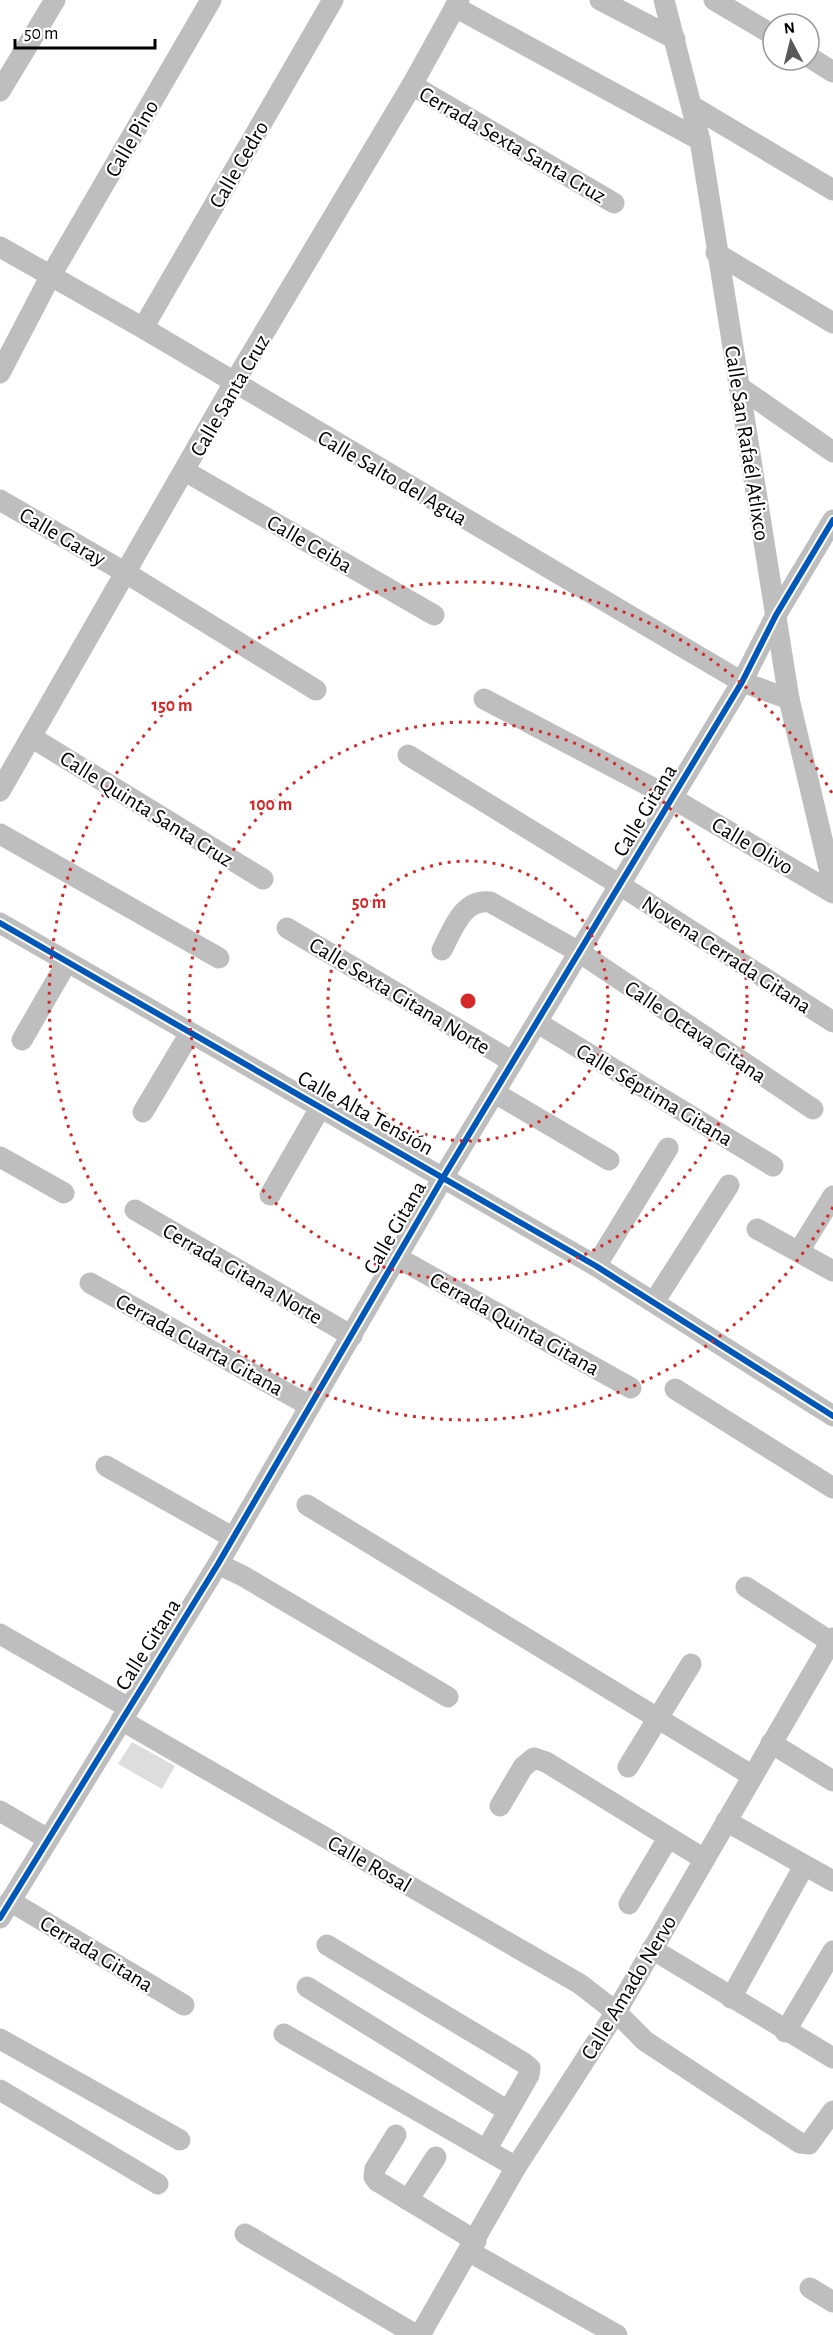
<svg xmlns="http://www.w3.org/2000/svg" width="833" height="2335" font-family="'Alegreya Sans',sans-serif">
<rect width="100%" height="100%" fill="#fff"/>
<polygon fill="#ddd" points="132,1742 175,1766 162,1789 118,1764"/>
<g fill="none" stroke-linecap="round" stroke-linejoin="round">
<g stroke="#bebebe" stroke-width="21">
<polyline points="600,0 675,39"/>
<polyline points="664,0 700,140 789,699 833,885"/>
<polyline points="714,0 773,35"/>
<polyline points="455,7 700,140"/>
<polyline points="809,57 833,72"/>
<polyline points="412,85 614,203"/>
<polyline points="0,91 55,0"/>
<polyline points="692,106 833,190"/>
<polyline points="0,247 143,328 742,682 789,699"/>
<polyline points="716,253 833,323"/>
<polyline points="143,328 333,0"/>
<polyline points="0,373 50,277 211,0"/>
<polyline points="741,388 833,452"/>
<polyline points="185,471 434,615"/>
<polyline points="0,500 126,573 316,690"/>
<polyline points="484,699 672,798 833,893"/>
<polyline points="31,737 263,879"/>
<polyline points="408,755 620,885 833,1022"/>
<polyline points="0,791 234,383 412,85 459,0"/>
<polyline points="0,834 219,958"/>
<polyline points="0,923 596,1266 833,1416"/>
<polyline points="287,928 513,1062"/>
<path d="M442,950C453,929 463,898 490,902L579,952L813,1109"/>
<polyline points="538,1023 773,1166"/>
<polyline points="22,1040 67,962"/>
<polyline points="495,1093 609,1160"/>
<polyline points="143,1112 190,1033"/>
<polyline points="0,1157 64,1193"/>
<polyline points="270,1195 320,1108"/>
<polyline points="135,1210 352,1336"/>
<polyline points="757,1229 833,1271"/>
<polyline points="799,1251 833,1196"/>
<polyline points="398,1258 631,1388"/>
<polyline points="596,1266 668,1148"/>
<polyline points="90,1283 310,1406"/>
<polyline points="654,1302 729,1185"/>
<polyline points="675,1389 833,1488"/>
<polyline points="106,1466 232,1537"/>
<polyline points="307,1505 751,1775"/>
<polyline points="218,1564 243,1576 448,1697"/>
<polyline points="746,1587 831,1642"/>
<polyline points="0,1634 129,1708"/>
<polyline points="121,1720 580,1984 616,2012 645,2041 800,2143 809,2144 833,2111"/>
<polyline points="771,1743 833,1781"/>
<polyline points="628,1767 691,1664"/>
<polyline points="500,1806 523,1767 534,1758 546,1762 704,1859"/>
<polyline points="0,1811 48,1839"/>
<polyline points="726,1821 833,1881"/>
<polyline points="10,1901 184,2005"/>
<polyline points="629,1904 668,1838"/>
<polyline points="0,1918 218,1564 444,1176 742,682 776,615 833,520"/>
<polyline points="327,1945 524,2063 530,2068 529,2075 486,2150"/>
<polyline points="652,1949 833,2058"/>
<polyline points="307,1987 508,2111"/>
<polyline points="731,1998 804,1866"/>
<polyline points="785,2032 833,1951"/>
<polyline points="284,2034 516,2167"/>
<polyline points="0,2039 180,2140"/>
<polyline points="0,2090 158,2184"/>
<polyline points="396,2135 375,2169 374,2177 377,2181 476,2241"/>
<polyline points="408,2200 436,2157"/>
<polyline points="245,2234 416,2335"/>
<polyline points="470,2252 617,2335"/>
<polyline points="810,2288 833,2302"/>
<polyline points="420,2335 516,2167 616,2012 833,1638"/>
</g>
<g stroke="#fff" stroke-width="10">
<g id="cycleway">
<polyline points="0,923 596,1266 833,1416"/>
<polyline points="0,1918 218,1564 444,1176 742,682 776,615 833,520"/>
</g>
</g>
<use href="#cycleway" stroke="#0057b8" stroke-width="6"/>
</g>
<g fill="none" stroke="#d62828" stroke-width="3" stroke-dasharray="3 6">
<circle cx="468" cy="1001" r="140"/>
<circle cx="468" cy="1001" r="279"/>
<path d="M833 1207A419 419 0 1 1 833 795"/>
</g>
<g text-anchor="middle" stroke-width="4.5" stroke-linejoin="round" paint-order="stroke">
<g font-size="22" fill="#000" stroke="#fff">
<text transform="translate(131 138) rotate(-60)" y="8">Calle Pino</text>
<text transform="translate(513 144) rotate(30)" y="8">Cerrada Sexta Santa Cruz</text>
<text transform="translate(238 164) rotate(-60)" y="8">Calle Cedro</text>
<text transform="translate(229 395) rotate(-60)" y="8">Calle Santa Cruz</text>
<text transform="translate(748 443) rotate(81)" y="8">Calle San Rafaél Atlixco</text>
<text transform="translate(393 477) rotate(30)" y="8">Calle Salto del Agua</text>
<text transform="translate(63 536) rotate(30)" y="8">Calle Garay</text>
<text transform="translate(310 543) rotate(30)" y="8">Calle Ceiba</text>
<text transform="translate(147 808) rotate(32)" y="8">Calle Quinta Santa Cruz</text>
<text transform="translate(644 810) rotate(-59)" y="8">Calle Gitana</text>
<text transform="translate(753 845) rotate(31)" y="8">Calle Olivo</text>
<text transform="translate(727 954) rotate(33)" y="8">Novena Cerrada Gitana</text>
<text transform="translate(400 995) rotate(31)" y="8">Calle Sexta Gitana Norte</text>
<text transform="translate(696 1031) rotate(34)" y="8">Calle Octava Gitana</text>
<text transform="translate(655 1094) rotate(31)" y="8">Calle Séptima Gitana</text>
<text transform="translate(366 1112) rotate(29)" y="8">Calle Alta Tensión</text>
<text transform="translate(394 1227) rotate(-60)" y="8">Calle Gitana</text>
<text transform="translate(243 1273) rotate(30)" y="8">Cerrada Gitana Norte</text>
<text transform="translate(515 1323) rotate(29)" y="8">Cerrada Quinta Gitana</text>
<text transform="translate(200 1344) rotate(29)" y="8">Cerrada Cuarta Gitana</text>
<text transform="translate(147 1644) rotate(-58)" y="8">Calle Gitana</text>
<text transform="translate(370 1863) rotate(30)" y="8">Calle Rosal</text>
<text transform="translate(97 1953) rotate(31)" y="8">Cerrada Gitana</text>
<text transform="translate(628 1987) rotate(-59)" y="8">Calle Amado Nervo</text>
</g>
</g>
<circle cx="468" cy="1001" r="9" fill="#d62828" stroke="#fff" stroke-width="3"/>
<g font-size="18" text-anchor="middle" font-weight="bold" fill="#d62828" stroke="#fff" stroke-width="4.5" stroke-linejoin="round" paint-order="stroke">
<text x="172" y="711">150 m</text>
<text x="271" y="810">100 m</text>
<text x="369" y="908">50 m</text>
</g>
<g transform="translate(791 42) rotate(353)"><circle r="28" fill="#ffffff" stroke="#999999" stroke-width="1.5"/>
<path d="M0-4.5L10 22L0 15L-10 22Z" fill="#595959"/>
<text y="-9" font-size="16" font-weight="bold" text-anchor="middle" fill="#000000">N</text>
</g>
<path d="M15 39v9h140v-9" fill="none" stroke="#000000" stroke-width="3"/>
<text x="24" y="39" font-size="18" fill="#000000" stroke="#ffffff" stroke-width="4.5" paint-order="stroke">50 m</text>
</svg>
